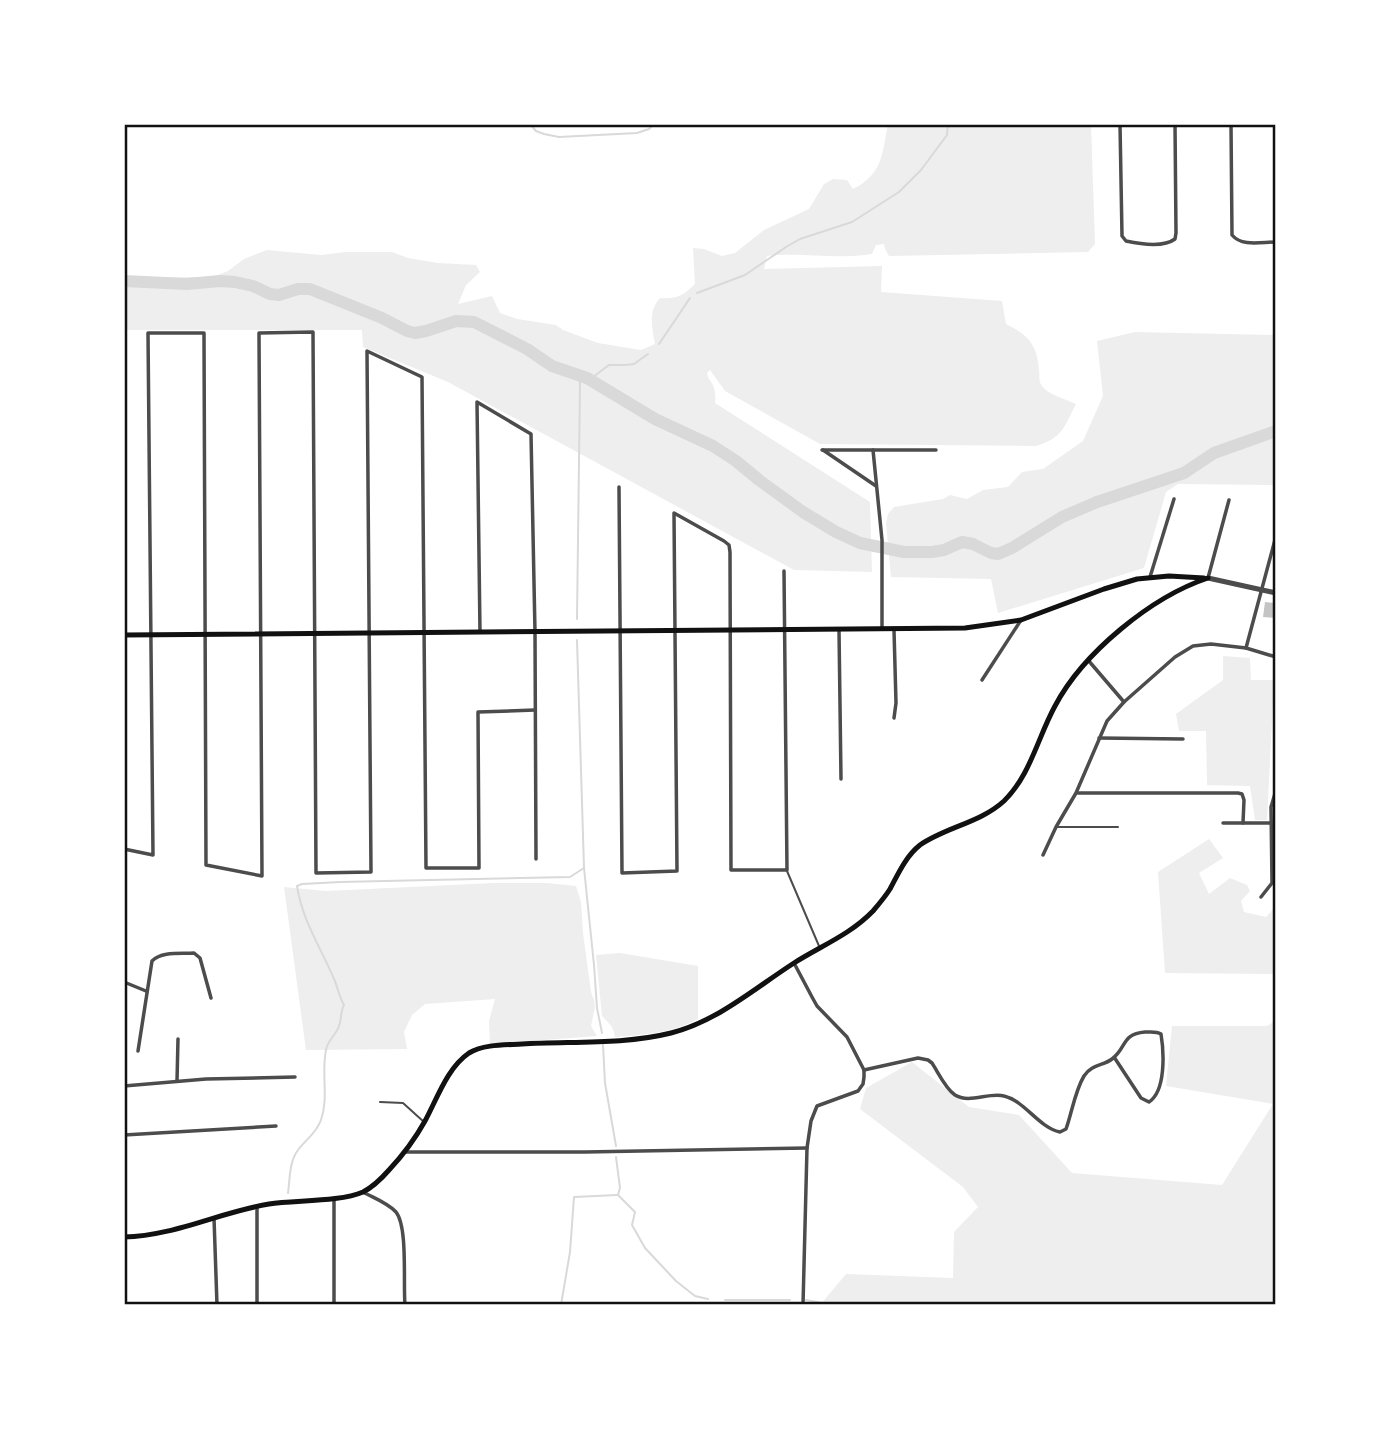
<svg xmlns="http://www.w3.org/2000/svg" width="1400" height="1429" font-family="'IBM Plex Serif',serif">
<rect width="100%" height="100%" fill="#fff"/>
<g fill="#eee">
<path d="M888,124H1091L1095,244L1088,252L889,256L885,249L884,244L876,245L872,254C836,260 802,252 767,256L764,269L882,266L881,292L1002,301L1006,324C1028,335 1037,344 1039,370C1040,376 1038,381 1042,386C1049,395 1065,399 1076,404C1064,427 1063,438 1036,446L820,444L725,391L710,370L707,373C708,379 710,380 713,385C715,391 716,397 715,403L870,502L872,572L794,570L448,382L363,347L362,330H124V278L213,277L228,271L244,259L267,250L321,255L346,252H392L408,258L438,263L476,265L480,272L466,285L458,304L492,296L500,313L517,319L556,325L563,330L598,343L641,350L655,344C652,328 648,311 660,298C678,299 682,296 695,284L693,248L704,249L722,256L735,253L764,230L809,209L824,184L833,179L847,180L853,189C883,174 882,154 888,124Z"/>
<polygon points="1135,332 1276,335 1276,485 1178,484 1166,492 1144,568 998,613 991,579 891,577 886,523 888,514 894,507 943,499 950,495 967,499 983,490 1008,487 1022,472 1043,469 1083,441 1103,396 1097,341"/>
<polygon points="1223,656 1250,658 1251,680 1274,680 1267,820 1255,820 1250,786 1207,785 1206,731 1179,731 1176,714 1223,680"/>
<polygon points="1209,839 1223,858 1199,873 1209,894 1230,878 1247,885 1250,891 1241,901 1244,912 1266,917 1276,906 1276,974 1165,973 1158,872"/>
<polygon points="494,883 547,883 576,886 581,902 583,933 591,992 594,1000 595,1007 591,1026 597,1036 490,1044 489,1021 495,999 425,1004 412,1015 404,1032 407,1049 306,1050 284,887 326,891"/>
<path d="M620,953L698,966V1019C672,1033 644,1035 615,1037C614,1027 608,1022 602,1016L596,955Z"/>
<polygon points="1276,1020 1276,1305 820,1305 846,1274 953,1278 954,1232 978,1207 963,1187 860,1109 866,1088 912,1062 969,1107 1019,1115 1072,1173 1222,1185 1273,1104 1166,1086 1172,1026 1267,1026"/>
</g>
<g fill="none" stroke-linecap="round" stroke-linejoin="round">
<g stroke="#d9d9d9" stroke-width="2">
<polyline points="530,124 536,131 544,134 559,137 637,133 649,129 654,124"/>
<polyline points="697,293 745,275 786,247 800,239 852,222 899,192 921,170 947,135 948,124"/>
<polyline points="659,344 690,298"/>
<polyline points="587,378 593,377 609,365 625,365 634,364 648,354"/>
<polyline points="577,619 580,383 577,374"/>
<polyline points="577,640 584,868 594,965 597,1008 602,1033"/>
<polyline points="603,1045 605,1083 616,1146"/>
<polyline points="616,1157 620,1188 618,1195 635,1212 632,1225 645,1248 676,1281 695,1296 708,1299"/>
<path d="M288,1193C290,1179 289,1162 298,1150C305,1140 316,1134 321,1120C329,1097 321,1074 326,1050C327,1041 336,1035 339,1026C342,1019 340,1012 344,1005C339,997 338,988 334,979C321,948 302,920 297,886L302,884L340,882L570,877L584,868"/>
<polyline points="725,1300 790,1300"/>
<polyline points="806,1300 834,1305"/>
<polyline points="561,1305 570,1252 574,1197 617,1195"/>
</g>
<polyline stroke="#d9d9d9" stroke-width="12" points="124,281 187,284 220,281 235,282 253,286 270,294 279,295 298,289 310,289 382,318 407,331 415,333 426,331 456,321 474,322 527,349 552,366 587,378 655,419 713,446 736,461 759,480 803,512 836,532 860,543 904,552 932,552 944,550 962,542 973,544 991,553 998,554 1012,548 1062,517 1097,502 1184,473 1214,453 1276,431"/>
</g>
<polygon fill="#c4c4c4" points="1265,602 1276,603 1276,618 1263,617"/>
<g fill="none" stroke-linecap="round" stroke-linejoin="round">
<g stroke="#4c4c4c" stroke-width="2">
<polyline points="1057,827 1118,827"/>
<polyline points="787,871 819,946"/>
<polyline points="380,1102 403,1103 424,1122"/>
</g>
<g stroke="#4c4c4c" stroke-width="3.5">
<path d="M1120,124L1122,236L1126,241C1140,244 1163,248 1175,239L1176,233L1175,124"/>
<path d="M1231,124L1232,235C1242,247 1261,242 1276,242"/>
<polyline points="822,450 936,450"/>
<polyline points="823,450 876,486"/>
<polyline points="873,450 882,540 882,628"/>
<polyline points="619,487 622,873 677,871 674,513 724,541 729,545 730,552 731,870 787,870 784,571"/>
<polyline points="1150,577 1174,499"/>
<polyline points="1208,578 1229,500"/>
<polyline points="839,630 841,779"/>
<polyline points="894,630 896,703 894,718"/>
<polyline points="480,632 477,402 531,434 535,632 536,859"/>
<polyline points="1246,648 1276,536"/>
<polyline points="1088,660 1124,702"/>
<polyline points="982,680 1021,620"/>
<polyline points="1099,738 1183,739"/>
<polyline points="1078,793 1238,793 1242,794 1244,800 1243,823"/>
<polyline points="1223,823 1270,823"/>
<polyline points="124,849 153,855 148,333 204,333 206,865 262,876 259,333 313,332 316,873 371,872 367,351 422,377 426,868 479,868 478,712 535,710"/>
<polyline points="1043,855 1056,827 1076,793 1107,721 1124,702 1175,657 1193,646 1211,644 1246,648 1276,657"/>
<polyline points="1261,897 1272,883 1271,807 1276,790"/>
<polyline points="794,963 812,997 817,1006 847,1037 864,1070 864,1077 863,1084 858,1091 817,1106 811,1121 807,1148 803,1305"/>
<polyline points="124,982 146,991"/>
<path d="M138,1051L152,961C162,951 181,954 194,953L200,958L211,998"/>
<path d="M864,1070L918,1058L928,1060L932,1063C938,1072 945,1088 955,1095C969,1104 989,1092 1004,1096C1025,1101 1038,1127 1060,1132L1066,1129C1072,1112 1075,1091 1084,1076C1092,1064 1103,1066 1112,1059C1127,1048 1121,1034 1145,1032C1152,1032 1156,1031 1161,1034C1164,1052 1166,1091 1149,1102L1141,1098L1114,1057"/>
<polyline points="177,1081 178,1039"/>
<polyline points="124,1086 206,1079 295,1077"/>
<polyline points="124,1135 276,1126"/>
<polyline points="405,1152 585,1152 807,1148"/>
<path d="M363,1192C374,1198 388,1203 396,1212C408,1227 403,1283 405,1305"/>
<polyline points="334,1200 334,1305"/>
<polyline points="257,1207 257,1305"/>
<polyline points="214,1218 217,1305"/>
</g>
<polyline stroke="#4c4c4c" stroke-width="5" points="1208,578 1276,593"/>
<g stroke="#111" stroke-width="5">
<polyline points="124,635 965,628 1021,620 1104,589 1137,579 1169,576 1204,578"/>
<path d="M124,1237C174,1236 220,1212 269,1204C296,1200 340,1202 363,1192C373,1187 382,1178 389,1170C403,1155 415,1139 425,1121C437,1099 447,1068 469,1053C484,1044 506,1045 522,1044C571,1041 623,1045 671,1033C718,1021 755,988 794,963C821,946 851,934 873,911C879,904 885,897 890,889C898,874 906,856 920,845C946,827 980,823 1004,801C1030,776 1038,737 1055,706C1083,653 1151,597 1208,578"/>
</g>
</g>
<rect width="1400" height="1429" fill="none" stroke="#ffffff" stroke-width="252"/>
<rect x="126" y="126" width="1148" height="1177" fill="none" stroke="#111" stroke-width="2.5"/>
</svg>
